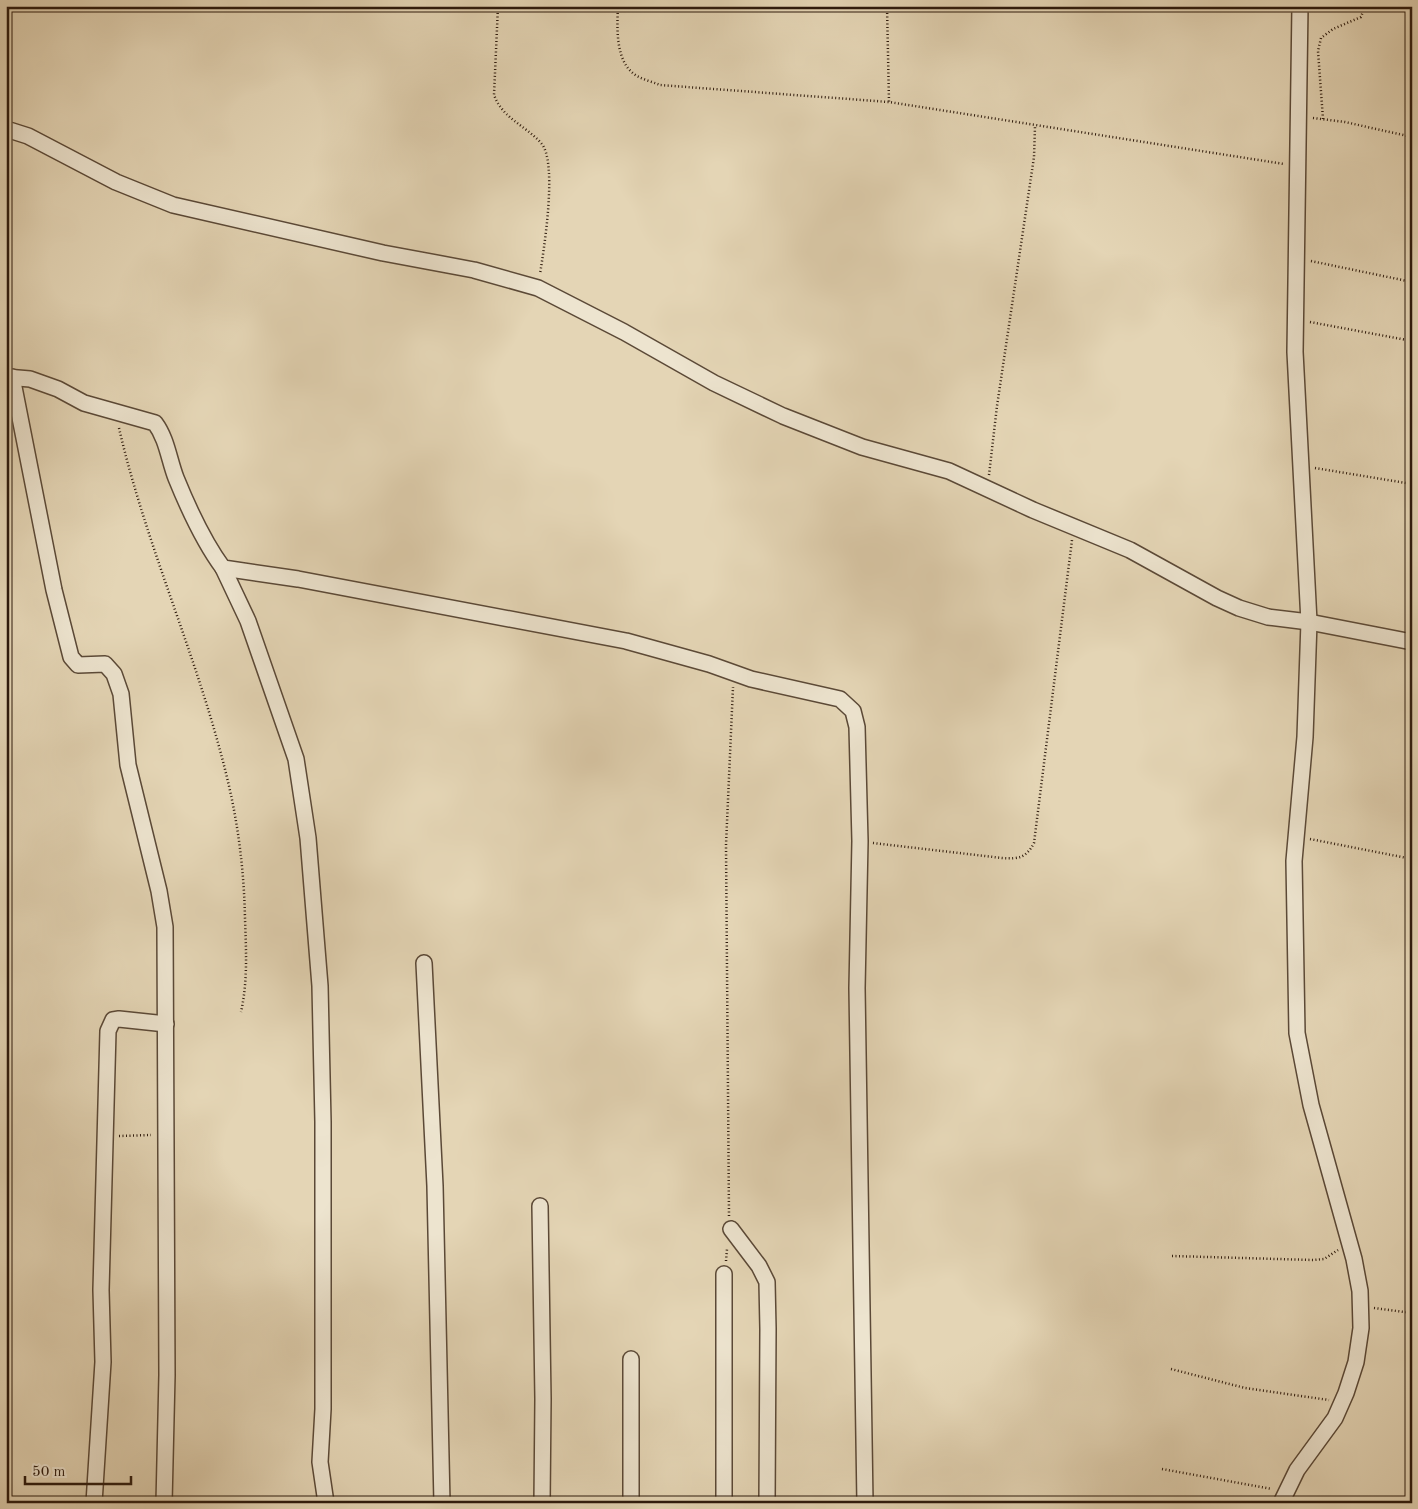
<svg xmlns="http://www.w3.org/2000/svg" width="1418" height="1509" font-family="'Old Standard TT',serif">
<rect width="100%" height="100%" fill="#e4d5b5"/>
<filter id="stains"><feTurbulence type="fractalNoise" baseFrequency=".004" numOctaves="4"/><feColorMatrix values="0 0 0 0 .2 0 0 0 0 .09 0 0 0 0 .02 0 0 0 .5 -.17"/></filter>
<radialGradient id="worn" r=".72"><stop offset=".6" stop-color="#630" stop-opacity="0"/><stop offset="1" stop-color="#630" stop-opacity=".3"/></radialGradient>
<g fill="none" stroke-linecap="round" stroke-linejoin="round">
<g stroke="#5b4937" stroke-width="18">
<g id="minor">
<polyline points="6,129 28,136 116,182 173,205 383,253 474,270 538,288 624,332 714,383 783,416 862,447 949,471 1033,510 1130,550 1217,598 1239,608 1268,617 1309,622 1412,642"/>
<path d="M6,377L30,379L58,389L84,403L155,423C167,439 169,460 176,478C189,510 203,541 223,568L298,579L626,641L709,664L751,679L840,699L853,711L857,727L860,841L857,988L865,1503"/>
<polyline points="12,377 54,590 71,657 78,665 105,664 114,674 121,694 128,765 159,891 165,927 167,1375 164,1503"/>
<polyline points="223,568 248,621 296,759 308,838 320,986 323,1122 323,1409 320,1462 326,1503"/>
<polyline points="424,963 435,1186 442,1503"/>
<polyline points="540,1206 543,1399 542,1503"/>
<polyline points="731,1229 759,1266 767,1282 768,1329 767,1503"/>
<polyline points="631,1359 631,1503"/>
<polyline points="94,1503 103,1362 101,1290 108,1031 113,1020 119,1019 166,1024"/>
<polyline points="724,1503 724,1274"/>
<polyline points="1281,1503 1297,1470 1335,1418 1346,1393 1356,1362 1361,1328 1360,1291 1354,1259 1311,1105 1297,1033 1294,861 1305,737 1309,622 1295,352 1300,6"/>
</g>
</g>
<g stroke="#2d1a0d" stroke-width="2.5" stroke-dasharray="1 2.5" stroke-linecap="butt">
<path d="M498,6L494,95C503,119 525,125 541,143C558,161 544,249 540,274"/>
<path d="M618,6C617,29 615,63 637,76C644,80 653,82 660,85L889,102L1284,164"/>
<polyline points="887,6 889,102"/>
<polyline points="1313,118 1345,122 1412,137"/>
<polyline points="1323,119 1318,51 1321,38 1333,29 1361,17 1365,6"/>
<polyline points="1311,261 1412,282"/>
<polyline points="1310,322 1412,341"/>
<path d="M119,428C147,550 201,664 229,786C239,830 244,873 245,918C246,950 248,980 241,1012"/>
<polyline points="1315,468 1412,484"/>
<polyline points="989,475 997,406 1034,157 1035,127"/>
<polyline points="1310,839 1412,859"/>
<path d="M873,843L1002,858C1019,859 1026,858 1034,843L1072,540"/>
<polyline points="119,1136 151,1135"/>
<polyline points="729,1216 726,845 733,687"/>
<polyline points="1172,1256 1313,1260 1324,1259 1338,1250"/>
<polyline points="726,1261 727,1249"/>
<polyline points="1374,1308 1412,1313"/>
<polyline points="1171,1369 1245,1388 1329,1400"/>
<polyline points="1162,1469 1272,1489"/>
</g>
<use href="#minor" stroke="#ede4cf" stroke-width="15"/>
</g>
<rect width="1418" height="1509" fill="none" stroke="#e4d5b5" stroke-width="25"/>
<rect x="8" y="8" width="1403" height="1494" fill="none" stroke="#2d1a0d" stroke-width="2.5"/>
<rect x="12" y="12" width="1393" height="1484" fill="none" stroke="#2d1a0d"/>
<path d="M25 1476v8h106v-8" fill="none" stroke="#2d1a0d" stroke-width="2.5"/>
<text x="32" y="1476" font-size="15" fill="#2d1a0d" stroke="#ede4cf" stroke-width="4" paint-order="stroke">50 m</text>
<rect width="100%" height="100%" filter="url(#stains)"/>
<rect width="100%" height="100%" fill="url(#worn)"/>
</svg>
